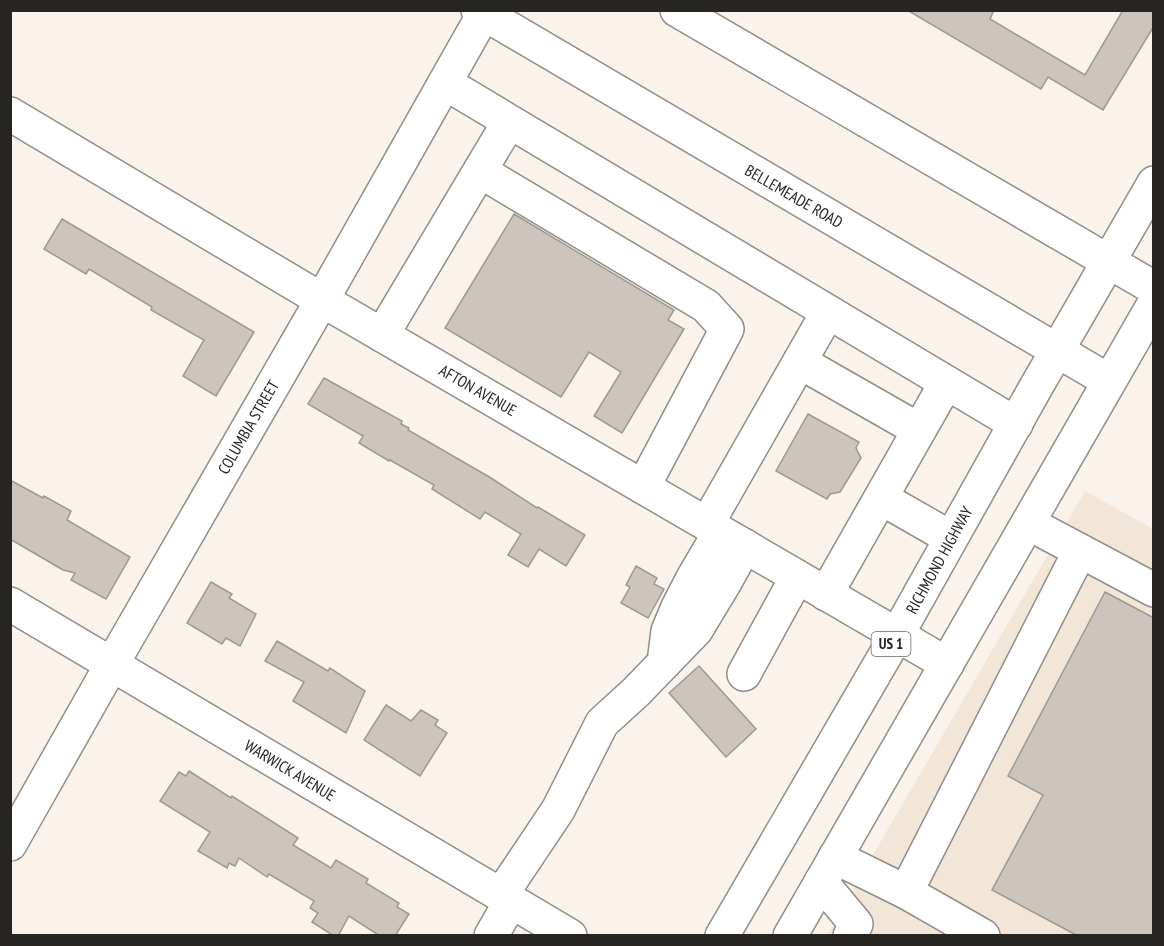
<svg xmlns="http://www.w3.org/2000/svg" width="1164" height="946" font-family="'PT Sans Narrow',sans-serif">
<rect width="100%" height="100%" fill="#f9f3eb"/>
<polygon fill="#f2e6d8" points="1085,491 1153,529 1153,935 827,936 856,884"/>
<g fill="#cbc5be" stroke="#9e9891" stroke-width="1.5">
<polygon points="907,10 994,10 990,19 1085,75 1123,10 1154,10 1154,26 1103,110 1048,77 1041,89"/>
<polygon points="514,214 674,310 668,320 684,329 622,433 594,416 621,372 589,352 561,397 445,328"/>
<polygon points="62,219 254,332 216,396 183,376 204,340 151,310 152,307 89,269 86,274 44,249"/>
<polygon points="324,378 402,421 401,424 409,428 408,430 491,478 537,508 538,507 585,535 566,566 539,549 528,567 508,555 521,534 485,512 480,519 432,489 434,485 390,460 389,461 359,443 363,436 308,404"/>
<polygon points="808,414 859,442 856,448 861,458 840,492 830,494 827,499 776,471"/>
<polygon points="10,480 43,498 44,496 71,511 67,520 130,557 106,599 71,580 75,573 63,570 10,539"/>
<polygon points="636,566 657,578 654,584 664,589 648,618 621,603 630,587 626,585"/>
<polygon points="211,582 232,594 229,598 256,614 240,646 226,638 222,644 187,623"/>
<polygon points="1105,592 1154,618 1154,936 1078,936 992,890 1043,795 1008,776"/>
<polygon points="277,641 328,671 330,668 365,691 346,733 293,701 304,682 265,661"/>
<polygon points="699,666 756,729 726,757 669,693"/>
<polygon points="386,705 411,721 421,710 438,720 435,725 447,733 420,776 364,740"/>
<polygon points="189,771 231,798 232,796 298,838 293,845 331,868 336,860 368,879 366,883 399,903 397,907 409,914 395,936 380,936 349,916 338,936 334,936 312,922 318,913 310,908 314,901 269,874 267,877 239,858 235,866 229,863 227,868 198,851 210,832 160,801 179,772 186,776"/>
</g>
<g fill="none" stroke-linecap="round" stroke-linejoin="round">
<g stroke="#928d86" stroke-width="36">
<g id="minor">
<polyline points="445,83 1016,424"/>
<polyline points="10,114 322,300 947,664"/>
<polyline points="480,171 706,306 727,329 643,487"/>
<polyline points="382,335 509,122"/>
<polyline points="800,362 919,430"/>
<polyline points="881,498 951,538"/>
<polyline points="1028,523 1154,590"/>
<polyline points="707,524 828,312"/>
<polyline points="826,594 946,383"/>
<polyline points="10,604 570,936"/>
<polyline points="664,663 668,631 678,607 693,578 720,532"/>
<polyline points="744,674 797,577"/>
<polyline points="10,844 112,664 322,300 486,10"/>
<polyline points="835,857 906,892 1080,551"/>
<polyline points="821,882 856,924 850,936"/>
<polyline points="906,892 983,936"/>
<polyline points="501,895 558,810 602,723 636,692 696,630 725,582 745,546"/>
<polyline points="491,936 511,901"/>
</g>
</g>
<g stroke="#928d86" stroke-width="36">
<g id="major">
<polyline points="478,10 1109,381"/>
<polyline points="677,10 1154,288"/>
<polyline points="722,936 897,635 1036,387 1154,183"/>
<polyline points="790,936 1154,304"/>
</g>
</g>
<use href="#minor" stroke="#fff" stroke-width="33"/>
<use href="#major" stroke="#fff" stroke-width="33"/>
</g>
<g text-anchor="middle" stroke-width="4.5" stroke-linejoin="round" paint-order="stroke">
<rect fill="#fff" stroke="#686664" stroke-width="1.5" x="871.5" y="632" width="39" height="24" rx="4.5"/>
<g font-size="15" font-weight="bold" fill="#272522">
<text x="891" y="649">US 1</text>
</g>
<g font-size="16" fill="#272522" stroke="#fff">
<text transform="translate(794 196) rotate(30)" y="6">BELLEMEADE ROAD</text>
<text transform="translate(478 390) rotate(30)" y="6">AFTON AVENUE</text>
<text transform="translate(248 427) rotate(-60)" y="6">COLUMBIA STREET</text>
<text transform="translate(939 560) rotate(-61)" y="6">RICHMOND HIGHWAY</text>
<text transform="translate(290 770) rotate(31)" y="6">WARWICK AVENUE</text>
</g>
</g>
<rect width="1164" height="946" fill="none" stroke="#272522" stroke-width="24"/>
</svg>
